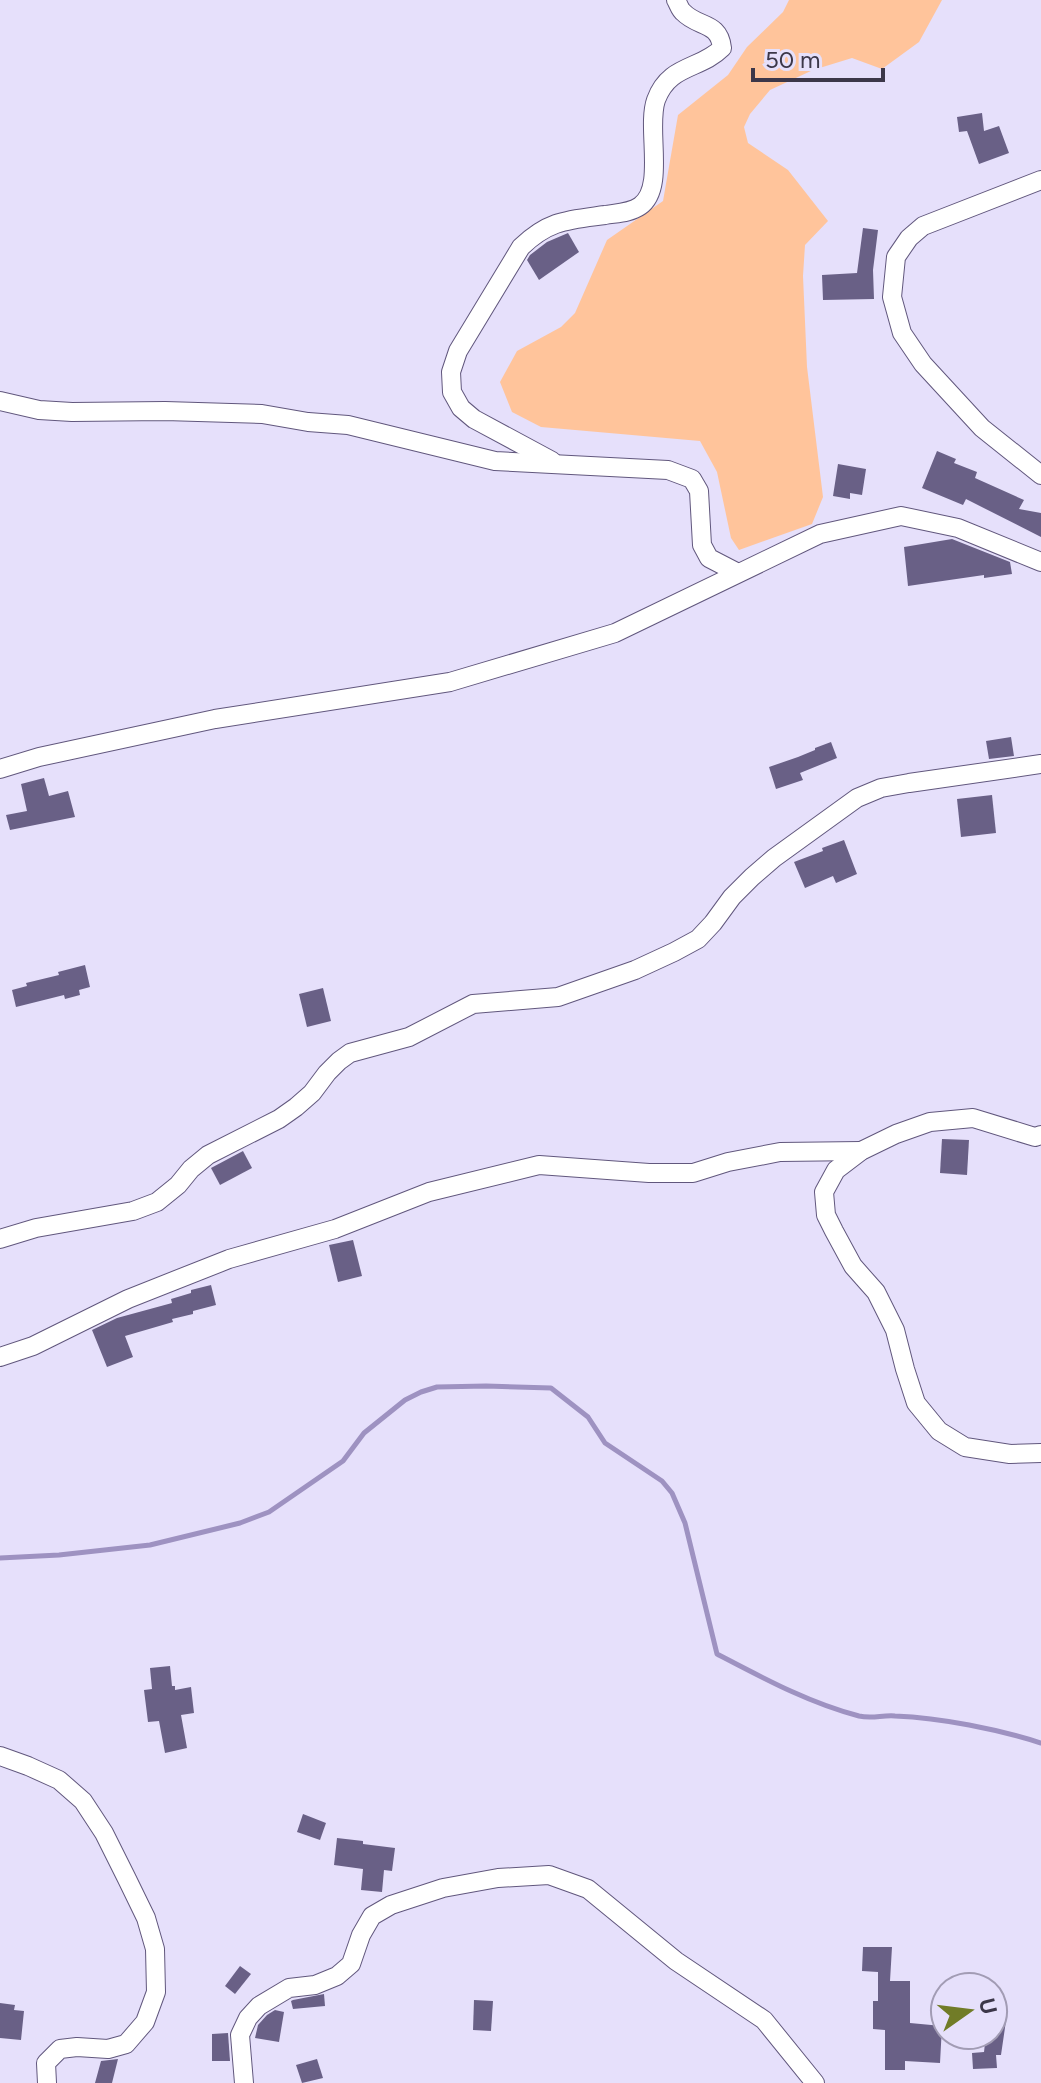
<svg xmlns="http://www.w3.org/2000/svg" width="1041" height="2083" font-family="Figtree,sans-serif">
<rect width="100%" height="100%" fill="#e6e0fb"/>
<polygon fill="#ffc49b" points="789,0 942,0 919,42 882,69 852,58 813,70 770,90 750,114 744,127 748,143 788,170 828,221 805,245 803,276 807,367 823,497 812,524 739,550 731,538 717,472 700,441 541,427 512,412 500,382 517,351 561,327 575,313 607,240 663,201 678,115 728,75 747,47 783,12"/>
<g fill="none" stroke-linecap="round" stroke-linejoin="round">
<path stroke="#9e92c1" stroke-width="5" d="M0,1558L59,1555L150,1545L240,1523L269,1512L343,1461L364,1433L405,1400L421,1392L437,1387L486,1386L551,1388L588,1417L605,1443L662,1481L672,1493L685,1523L717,1654C763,1678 809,1703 859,1716C872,1719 882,1715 895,1716C942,1718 997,1729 1041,1743"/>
</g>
<g fill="#696086">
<polygon points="982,113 984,131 999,126 1009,153 979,164 967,131 959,132 957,117"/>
<polygon points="863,228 878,230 873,270 874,299 823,300 822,275 857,273"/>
<polygon points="568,233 579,252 539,280 527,260 530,255 547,242"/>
<polygon points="937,451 956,459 954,463 977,472 975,478 1024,500 1019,509 1041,513 1041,537 966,499 963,505 922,488"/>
<polygon points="838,464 866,469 862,495 850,493 850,499 833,496"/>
<polygon points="952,539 1010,562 1012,574 984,578 984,575 908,586 904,547"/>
<polygon points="1011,737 1014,756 989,759 986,741"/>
<polygon points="831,742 837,758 800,773 803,780 776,789 769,767 798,757 815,750 815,748"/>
<polygon points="44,778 49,796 68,791 75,817 10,830 6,815 27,811 21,784"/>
<polygon points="992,795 996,833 961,837 957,799"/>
<polygon points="844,840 857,874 836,883 833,876 805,888 794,862 823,851 822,848"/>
<polygon points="85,965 90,987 79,990 80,995 65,999 64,995 16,1007 12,990 27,986 26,983 59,975 58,972"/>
<polygon points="323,988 331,1021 307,1027 299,994"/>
<polygon points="942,1139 969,1140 967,1175 940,1173"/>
<polygon points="243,1151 252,1168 220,1185 211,1168"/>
<polygon points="353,1240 362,1276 338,1282 329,1245"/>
<polygon points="211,1285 216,1305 193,1311 193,1314 172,1319 173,1322 125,1336 133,1357 107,1367 92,1330 117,1318 172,1303 171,1299 191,1293 191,1290"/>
<polygon points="170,1666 172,1686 175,1686 175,1690 191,1687 194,1713 181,1715 187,1748 165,1753 159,1721 148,1722 144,1690 152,1689 150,1668"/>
<polygon points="303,1814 326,1823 320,1840 297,1832"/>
<polygon points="337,1838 363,1841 363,1844 395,1848 392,1871 384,1870 382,1892 361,1890 363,1869 334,1865"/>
<polygon points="863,1947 892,1947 890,1981 910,1981 910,2023 942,2026 940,2063 905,2061 905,2070 885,2070 885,2030 873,2029 873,2001 878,2001 878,1972 862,1971"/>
<polygon points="240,1966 251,1974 235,1994 225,1986"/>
<polygon points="324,1994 325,2006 293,2009 291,2001 293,2000"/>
<polygon points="474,2000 493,2001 491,2031 473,2030"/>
<polygon points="0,2003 15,2005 14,2010 24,2011 21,2040 0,2038"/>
<polygon points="275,2010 284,2012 279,2042 255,2038 258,2025 267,2015"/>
<polygon points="993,2012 1007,2014 1001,2055 996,2055 997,2068 973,2069 972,2053 984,2052 986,2035 993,2035"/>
<polygon points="228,2033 230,2061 212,2061 212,2034"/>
<polygon points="118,2059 112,2083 95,2083 101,2061"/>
<polygon points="317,2059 323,2078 302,2083 296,2065"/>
</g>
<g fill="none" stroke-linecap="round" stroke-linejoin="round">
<g stroke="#61577d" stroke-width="20">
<g id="street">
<polyline points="1041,180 923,226 909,238 896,257 892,297 902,333 923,364 982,428 1041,475"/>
<polyline points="0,401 39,410 72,412 165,411 262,414 308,422 348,425 495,461 668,470 692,479 699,491 702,545 709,558 738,573"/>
<path d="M552,461L474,419L461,408L452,392L451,372L458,351L521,247C549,220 568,220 605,215C617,213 630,213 640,206C666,188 646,128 656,100C669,64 700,70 722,48C719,21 698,28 683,12C680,10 678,3 676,0"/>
<polyline points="0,769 39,757 215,719 450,682 615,633 820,534 901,516 958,528 1041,562"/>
<polyline points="1041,1135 1035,1137 973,1118 930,1122 896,1134 861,1151 836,1170 824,1192 826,1215 834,1231 853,1266 876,1292 895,1330 905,1369 916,1403 939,1431 965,1447 1010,1454 1041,1453"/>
<polyline points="0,1239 36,1228 133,1211 157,1202 178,1185 191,1169 208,1155 279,1119 296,1107 312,1093 327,1073 339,1061 350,1053 409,1037 473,1004 558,997 635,970 674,952 698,939 713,923 732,897 752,877 774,858 857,798 881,788 909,783 1041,764"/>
<polyline points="0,1357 33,1346 128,1299 229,1259 335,1229 429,1192 539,1165 649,1173 693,1173 728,1162 780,1152 861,1151"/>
<polyline points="0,1756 28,1766 59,1780 83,1801 104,1833 127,1879 146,1918 155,1949 156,1992 145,2022 126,2044 108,2049 77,2047 60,2049 46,2063 47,2083"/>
<polyline points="244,2083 240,2035 248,2018 259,2006 289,1988 315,1985 337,1976 351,1964 361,1935 372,1916 391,1905 443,1888 498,1878 549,1875 588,1889 676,1961 764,2020 815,2083"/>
</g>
</g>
<use href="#street" stroke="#fff" stroke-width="18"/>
</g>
<g transform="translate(969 2011) rotate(76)"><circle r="38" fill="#e6e0fb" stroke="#a29cb4" stroke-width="2"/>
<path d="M0-6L14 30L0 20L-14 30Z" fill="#717c27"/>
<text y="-12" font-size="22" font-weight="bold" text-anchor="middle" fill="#3c3749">U</text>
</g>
<path d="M753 68v12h130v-12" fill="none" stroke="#3c3749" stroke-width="4"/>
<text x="765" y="68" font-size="24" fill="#3c3749" stroke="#e6e0fb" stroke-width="6" paint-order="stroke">50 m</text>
</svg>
